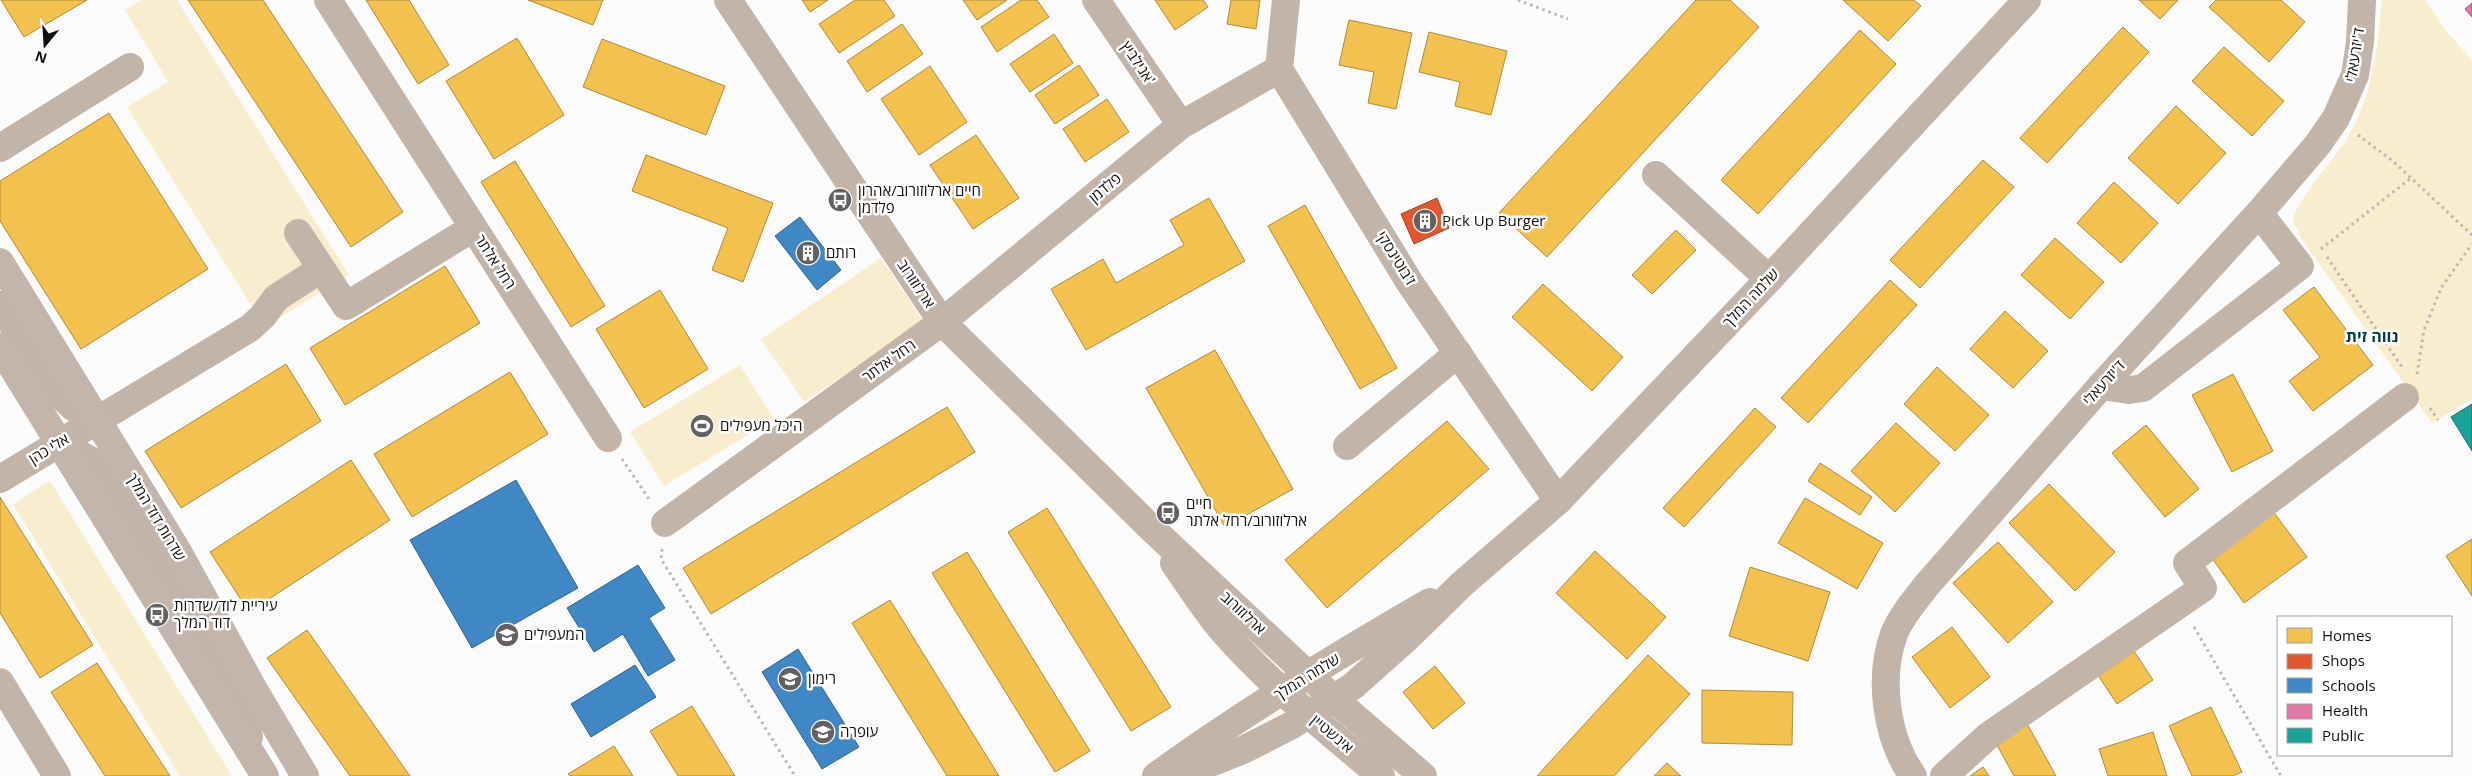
<svg xmlns="http://www.w3.org/2000/svg" width="2472" height="776" font-family="'Open Sans',Heebo,sans-serif">
<rect width="100%" height="100%" fill="#fcfbfb"/>
<g fill="#f9edcf">
<polygon points="141,0 177,0 349,275 265,327 127,107 168,82 125,10"/>
<path d="M2382,0H2425L2446,31L2472,60V399L2432,423L2301,238L2293,220C2295,201 2338,156 2350,134C2366,104 2374,72 2378,38C2380,26 2380,13 2382,0Z"/>
<polygon points="881,258 924,322 804,402 761,339"/>
<polygon points="740,365 774,419 664,486 630,432"/>
<polygon points="50,481 232,776 180,776 13,504"/>
</g>
<g fill="#f2c14e" stroke="#af8b3b">
<polygon points="1,0 87,0 24,37"/>
<polygon points="188,0 263,0 403,212 351,247"/>
<polygon points="366,0 409,0 449,65 418,84"/>
<polygon points="528,0 603,0 593,25"/>
<polygon points="802,0 828,0 810,12"/>
<polygon points="855,0 884,0 895,16 839,53 819,24"/>
<polygon points="963,0 1007,0 977,20"/>
<polygon points="1021,0 1037,0 1049,17 997,52 981,27"/>
<polygon points="1155,0 1203,0 1208,7 1175,30"/>
<polygon points="1231,0 1260,0 1256,29 1227,24"/>
<polygon points="1696,0 1730,0 1759,27 1547,257 1499,213"/>
<polygon points="1843,0 1914,0 1921,6 1888,41"/>
<polygon points="2139,0 2178,0 2160,19"/>
<polygon points="2216,0 2281,0 2305,22 2269,62 2209,7"/>
<polygon points="1349,20 1412,33 1396,109 1368,103 1374,72 1339,65"/>
<polygon points="902,24 923,54 867,92 847,61"/>
<polygon points="2123,27 2149,52 2047,163 2020,138"/>
<polygon points="1860,30 1896,64 1758,214 1721,180"/>
<polygon points="1429,32 1507,51 1491,115 1455,106 1460,82 1419,72"/>
<polygon points="1054,34 1073,63 1030,92 1010,64"/>
<polygon points="517,38 564,115 494,159 446,81"/>
<polygon points="602,39 725,86 706,135 583,87"/>
<polygon points="2224,47 2284,101 2252,136 2192,81"/>
<polygon points="1079,65 1099,95 1055,124 1035,95"/>
<polygon points="930,66 967,122 919,155 881,99"/>
<polygon points="1107,99 1129,132 1085,162 1063,129"/>
<polygon points="2176,106 2226,153 2178,204 2128,158"/>
<polygon points="109,113 208,269 81,349 0,221 0,181"/>
<polygon points="976,135 1019,198 973,229 930,165"/>
<polygon points="646,155 773,203 743,282 712,270 728,228 632,191"/>
<polygon points="1983,160 2014,187 1920,288 1890,260"/>
<polygon points="515,161 605,306 571,327 481,182"/>
<polygon points="2114,182 2158,223 2121,263 2077,223"/>
<polygon points="1209,198 1245,261 1086,350 1051,289 1103,259 1116,283 1184,245 1170,220"/>
<polygon points="1305,205 1397,368 1360,389 1268,226"/>
<polygon points="1676,230 1696,250 1652,294 1632,275"/>
<polygon points="2055,238 2104,282 2070,319 2021,275"/>
<polygon points="445,266 480,323 345,405 310,348"/>
<polygon points="1890,280 1917,305 1808,423 1781,398"/>
<polygon points="1543,284 1623,357 1592,391 1512,317"/>
<polygon points="2314,287 2373,365 2313,411 2289,381 2320,357 2283,310"/>
<polygon points="660,290 708,369 644,408 596,329"/>
<polygon points="2005,311 2048,351 2013,388 1970,349"/>
<polygon points="1215,350 1293,489 1225,527 1146,388"/>
<polygon points="286,364 321,421 181,508 145,451"/>
<polygon points="1937,367 1989,415 1955,451 1904,404"/>
<polygon points="510,372 548,434 412,517 374,454"/>
<polygon points="2233,374 2273,451 2232,472 2192,395"/>
<polygon points="947,407 975,452 711,614 683,568"/>
<polygon points="1755,408 1776,427 1684,527 1663,508"/>
<polygon points="1447,421 1489,469 1327,608 1285,560"/>
<polygon points="1896,423 1940,463 1895,512 1851,471"/>
<polygon points="2146,425 2199,489 2165,517 2112,453"/>
<polygon points="351,460 390,520 249,612 210,552"/>
<polygon points="1820,463 1872,497 1860,515 1808,481"/>
<polygon points="2049,484 2115,552 2075,591 2009,523"/>
<polygon points="0,497 93,645 40,678 0,613"/>
<polygon points="1805,498 1883,543 1857,589 1778,543"/>
<polygon points="2269,506 2307,557 2244,603 2207,551"/>
<polygon points="1047,508 1171,707 1131,731 1008,532"/>
<polygon points="2472,539 2472,596 2446,556"/>
<polygon points="1998,542 2053,602 2008,643 1953,583"/>
<polygon points="1595,551 1666,617 1627,659 1556,593"/>
<polygon points="967,552 1090,751 1055,772 932,573"/>
<polygon points="1750,567 1830,592 1808,661 1729,636"/>
<polygon points="890,600 999,776 947,776 852,623"/>
<polygon points="1952,627 1990,677 1950,708 1912,657"/>
<polygon points="307,630 410,776 350,776 267,658"/>
<polygon points="2130,645 2153,680 2117,704 2094,669"/>
<polygon points="1648,655 1690,694 1614,776 1537,776"/>
<polygon points="97,663 120,699 170,776 105,776 51,692"/>
<polygon points="1435,666 1465,703 1433,729 1403,692"/>
<polygon points="1702,690 1793,692 1792,745 1702,743"/>
<polygon points="692,706 735,776 678,776 650,731"/>
<polygon points="2211,707 2242,772 2233,776 2192,776 2169,726"/>
<polygon points="2025,720 2056,776 2014,776 1993,738"/>
<polygon points="2153,732 2167,776 2108,776 2099,749"/>
<polygon points="614,746 633,776 570,776 568,774"/>
<polygon points="1667,763 1681,776 1654,776"/>
<polygon points="1983,767 1989,776 1970,776"/>
</g>
<polygon fill="#e4572e" stroke="#a64124" points="1437,198 1449,228 1414,244 1401,214"/>
<g fill="#3f88c5" stroke="#32638e">
<polygon points="800,217 841,270 817,290 775,236"/>
<polygon points="516,480 578,588 472,648 410,540"/>
<polygon points="638,565 665,608 649,618 675,660 648,676 623,634 594,652 567,608"/>
<polygon points="798,649 859,747 822,769 762,672"/>
<polygon points="635,665 656,697 591,737 571,704"/>
</g>
<polygon fill="#e377a8" stroke="#a5587a" points="2472,3 2472,17 2465,9"/>
<polygon fill="#17a398" stroke="#16766f" points="2472,404 2472,451 2451,417"/>
<g fill="none" stroke-linecap="round" stroke-linejoin="round">
<g stroke="#beb5b0" stroke-width="3" stroke-dasharray="2.5 4" stroke-linecap="butt">
<polyline points="1518,0 1568,19"/>
<polyline points="2358,135 2394,162 2472,235"/>
<polyline points="2321,249 2411,178"/>
<polyline points="2327,257 2404,370"/>
<polyline points="2417,374 2424,330 2441,288 2472,244"/>
<polyline points="2430,408 2438,420"/>
<polyline points="622,459 651,502"/>
<polyline points="662,549 661,559 795,776"/>
<polyline points="2194,627 2281,776"/>
</g>
<g stroke="#c3b4a9" stroke-width="28">
<polyline points="328,0 608,438"/>
<polyline points="728,0 942,322 1151,528 1334,699 1423,776"/>
<polyline points="1096,0 1181,125"/>
<polyline points="1286,0 1279,69 1410,283 1558,501"/>
<polyline points="0,148 130,67"/>
<polyline points="1656,175 1769,279"/>
<polyline points="298,233 346,306 473,228"/>
<polyline points="0,305 53,388 73,407 98,420"/>
<polyline points="2101,386 2129,390 2143,388 2300,266 2259,213"/>
<path d="M59,443L90,460L111,484C159,566 216,647 249,737"/>
<polyline points="1347,446 1458,353"/>
<polyline points="0,479 250,328 263,316 276,298 321,269"/>
<polyline points="665,523 942,322 1181,125 1279,69"/>
<path d="M1174,563C1190,586 1205,610 1223,631C1270,685 1327,730 1381,776"/>
<polyline points="0,682 57,776"/>
<path d="M1156,776C1243,713 1336,656 1430,602"/>
<polyline points="1178,776 1243,750 1292,725 1353,686 1408,637 1462,584 1558,501 1769,279 2027,0"/>
<path d="M1913,776C1886,738 1878,678 1894,634C1901,616 1915,601 1926,586L2101,386L2259,213L2318,144L2336,118L2355,75L2360,42L2362,0"/>
<polyline points="1944,776 1988,736 2203,588 2187,563 2405,397"/>
</g>
<g stroke="#c3b5ab" stroke-width="28">
<polyline points="0,262 177,550 254,690 305,776"/>
<polyline points="0,347 265,776"/>
</g>
</g>
<defs>
<g id="bus-disc" transform="scale(1.25)"><circle r="9.5" fill="#656161" stroke="#fff"/><path d="M-5-6H5V4H4V6H2V4H-2V6H-4V4H-5ZM-3.5-4V0h7V-4ZM-3.5 1.2v1.5H-2V1.2ZM2 1.2v1.5H3.5V1.2Z" fill="#fff"/></g>
<g id="building-disc" transform="scale(1.25)"><circle r="9.5" fill="#656161" stroke="#fff"/><path d="M-4-6H4V6H1V3H-1V6H-4ZM-2.5-4.3h1.7v1.8h-1.7ZM.8-4.3h1.7v1.8H.8ZM-2.5-1h1.7V.8h-1.7ZM.8-1h1.7V.8H.8Z" fill="#fff"/></g>
<g id="stadium-disc" transform="scale(1.25)"><circle r="9.5" fill="#656161" stroke="#fff"/><path d="M0-5a6.5 5 0 1 0 0 10a6.5 5 0 1 0 0-10ZM-3.5-1.8h7v3.6h-7Z" fill="#fff"/></g>
<g id="school-disc" transform="scale(1.25)"><circle r="9.5" fill="#656161" stroke="#fff"/><path d="M0-5L7-2L0 1L-7-2ZM-4 1L0 2.5L4 1V4Q0 6-4 4Z" fill="#fff"/></g>
</defs>
<g fill-rule="evenodd">
<use href="#bus-disc" x="840" y="200"/>
<use href="#building-disc" x="1425" y="221"/>
<use href="#building-disc" x="808" y="253"/>
<use href="#stadium-disc" x="702" y="426"/>
<use href="#bus-disc" x="1168" y="513"/>
<use href="#bus-disc" x="157" y="615"/>
<use href="#school-disc" x="507" y="635"/>
<use href="#school-disc" x="790" y="679"/>
<use href="#school-disc" x="823" y="732"/>
</g>
<g text-anchor="middle" stroke-width="5" stroke-linejoin="round" paint-order="stroke">
<g font-size="15" fill="#140e0e" stroke="#fff">
<text transform="translate(2355 55) rotate(-81)" y="5">ד'יזרעאלי</text>
<text transform="translate(1138 63) rotate(56)" y="5">אנילביץ'</text>
<text transform="translate(1105 188) rotate(-40)" y="5">פלדמן</text>
<text transform="translate(1396 258) rotate(58)" y="5">ז'בוטינסקי</text>
<text transform="translate(495 262) rotate(57)" y="5">רחל אלתר</text>
<text transform="translate(916 284) rotate(56)" y="5">ארלוזורוב</text>
<text transform="translate(1751 298) rotate(-47)" y="5">שלמה המלך</text>
<text transform="translate(889 361) rotate(-36)" y="5">רחל אלתר</text>
<text transform="translate(2104 383) rotate(-48)" y="5">ד'יזרעאלי</text>
<text transform="translate(49 449) rotate(-31)" y="5">אלי כהן</text>
<text transform="translate(156 517) rotate(59)" y="5">שדרות דוד המלך</text>
<text transform="translate(1243 613) rotate(43)" y="5">ארלוזורוב</text>
<text transform="translate(1307 677) rotate(-32)" y="5">שלמה המלך</text>
<text transform="translate(1332 734) rotate(40)" y="5">אינשטיין</text>
</g>
<g font-size="15" fill="#140e0e" stroke="#fff" text-anchor="start">
<text x="858" y="196">חיים ארלוזורוב/אהרון<tspan x="858" dy="17">פלדמן</tspan></text>
<text x="1442" y="226">Pick Up Burger</text>
<text x="826" y="258">רותם</text>
<text x="720" y="431">היכל מעפילים</text>
<text x="1186" y="509">חיים<tspan x="1186" dy="17">ארלוזורוב/רחל אלתר</tspan></text>
<text x="174" y="611">עיריית לוד/שדרות<tspan x="174" dy="17">דוד המלך</tspan></text>
<text x="524" y="640">המעפילים</text>
<text x="808" y="684">רימון</text>
<text x="840" y="737">עופרה</text>
</g>
<g font-size="16" font-weight="bold" fill="#003d49" stroke="#fff">
<text x="2372" y="342">נווה זית</text>
</g>
</g>
<rect x="2277" y="616" width="175" height="140" fill="#ffffff" stroke="#a19f9f"/>
<rect x="2287" y="628" width="25" height="15" fill="#f2c14e" stroke="#a19f9f"/>
<text x="2322" y="641" font-size="15" fill="#140e0e">Homes</text>
<rect x="2287" y="654" width="25" height="15" fill="#e4572e" stroke="#a19f9f"/>
<text x="2322" y="666" font-size="15" fill="#140e0e">Shops</text>
<rect x="2287" y="678" width="25" height="15" fill="#3f88c5" stroke="#a19f9f"/>
<text x="2322" y="691" font-size="15" fill="#140e0e">Schools</text>
<rect x="2287" y="704" width="25" height="15" fill="#e377a8" stroke="#a19f9f"/>
<text x="2322" y="716" font-size="15" fill="#140e0e">Health</text>
<rect x="2287" y="728" width="25" height="15" fill="#17a398" stroke="#a19f9f"/>
<text x="2322" y="741" font-size="15" fill="#140e0e">Public</text>
<g transform="translate(45 45) rotate(198)" stroke="#ffffff" stroke-width="4" paint-order="stroke">
<path d="M0-4L9 19L0 12L-9 19Z" fill="#140e0e"/>
<text y="-8" font-size="14" font-weight="bold" text-anchor="middle" fill="#140e0e">N</text>
</g>
</svg>
